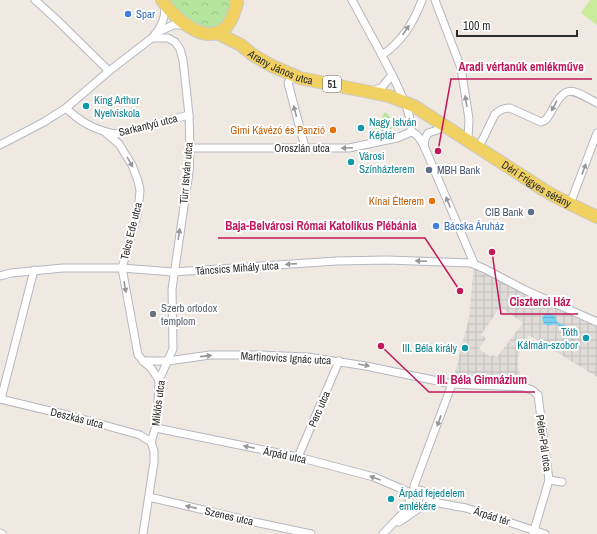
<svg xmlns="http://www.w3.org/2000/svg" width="597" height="534" font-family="'Archivo Narrow',sans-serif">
<defs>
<pattern id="park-crowns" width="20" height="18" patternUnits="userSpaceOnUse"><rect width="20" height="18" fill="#b6e59e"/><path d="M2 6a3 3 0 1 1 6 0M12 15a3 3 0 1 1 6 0" fill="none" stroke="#9dc588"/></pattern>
<pattern id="plaza-grid" width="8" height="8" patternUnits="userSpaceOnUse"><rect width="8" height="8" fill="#dfdcd8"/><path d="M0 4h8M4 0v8" fill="none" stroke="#c0bdba"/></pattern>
<pattern id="water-rules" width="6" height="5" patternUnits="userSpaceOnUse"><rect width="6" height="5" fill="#75cff0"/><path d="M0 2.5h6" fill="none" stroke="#66b2ce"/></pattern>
</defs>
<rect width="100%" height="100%" fill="#efe9e1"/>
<g fill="url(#park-crowns)">
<path d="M167,0H231C229,24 219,29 197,28Z"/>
<polygon points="385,112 399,126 372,135"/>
</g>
<polygon fill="#c9ec9a" points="590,0 597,0 597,25 581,13"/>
<path fill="url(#plaza-grid)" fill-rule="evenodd" d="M474,263L597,322V377L529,335L520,350L518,358V367L520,375L532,390L452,384L469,318ZM500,307L523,323L497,357L492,355L491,357L479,349L486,338L481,335Z"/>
<path fill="url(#water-rules)" d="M550,313L555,316L557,322L580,333L578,336L555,324C549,326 543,327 542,318L545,314Z"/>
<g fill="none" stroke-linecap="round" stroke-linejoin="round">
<g stroke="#b4b7c1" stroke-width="9">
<g id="street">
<polyline points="35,0 57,20 109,71"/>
<path d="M352,0C367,28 383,56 397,85C403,99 412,115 411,132"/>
<polyline points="435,0 461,68 469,119 468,140"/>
<polyline points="156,33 173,25 186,25"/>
<path d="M382,55C402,42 414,22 422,0"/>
<polyline points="293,75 288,83 305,147"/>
<polyline points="371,92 382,87 392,75"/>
<path d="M66,108C79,121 97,131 116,134L189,115"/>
<polyline points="105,132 119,144 132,165 138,181 140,190 139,202 137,215 122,268 138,355 143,361 151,368 159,380"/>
<path d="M411,132C418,133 421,141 424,146L474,263"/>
<path d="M0,145L44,122L66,108L109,71L152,38C160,30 167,16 164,5"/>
<polyline points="424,146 425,139 428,133 447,127"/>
<path d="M479,147L495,114C500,110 503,108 510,108L541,122C547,120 548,117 551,112C566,83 571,89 597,103"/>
<polyline points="190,148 349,148 397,138 411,132"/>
<polyline points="570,204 597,133"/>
<polyline points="0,276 11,273 63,268 122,268 173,272 337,261 387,260 471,263 485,269 525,290 597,322"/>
<polyline points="143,361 168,361 210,355 260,355 307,357 366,366 452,384 524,387 532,390 538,395 549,480 533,534"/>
<polyline points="0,399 75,417 140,435 151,442"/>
<polyline points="1,399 34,270"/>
<polyline points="156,428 298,457 374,477 411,493"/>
<polyline points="298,457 339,361"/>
<polyline points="549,480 562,482"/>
<circle cx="418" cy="499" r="9"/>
<polyline points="414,491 414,486 452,384"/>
<polyline points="427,496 438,503 466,508 545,534"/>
<polyline points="149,497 250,521 311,534"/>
<polyline points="399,522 418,509"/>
<polyline points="0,533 2,534"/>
<polyline points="143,534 154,462 154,451 151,442 157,423 159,380 173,349 172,289 189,172 190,148 189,115 183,60 180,49 175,42 168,38 152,38"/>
<polyline points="383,534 398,518 411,506"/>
</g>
</g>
<g stroke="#c9c9c9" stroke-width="14">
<g id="primary">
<path d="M162,0C175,20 213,53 231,20C234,15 235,8 237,3L236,0"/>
<path id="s1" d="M217,33L241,45L253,55L272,66L300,78L389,96L414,106L544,190L558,198L597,217"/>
</g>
</g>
<use href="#street" stroke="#fff" stroke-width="7"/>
<use href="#primary" stroke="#f2d163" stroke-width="12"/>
</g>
<defs><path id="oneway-solid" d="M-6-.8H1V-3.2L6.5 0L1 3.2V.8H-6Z"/></defs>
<g fill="#969696">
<use href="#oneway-solid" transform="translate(406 30) rotate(-57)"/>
<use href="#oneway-solid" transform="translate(466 101) rotate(-99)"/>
<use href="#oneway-solid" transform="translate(554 106) rotate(118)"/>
<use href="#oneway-solid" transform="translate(295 111) rotate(-105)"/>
<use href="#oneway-solid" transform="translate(347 148) rotate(177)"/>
<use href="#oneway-solid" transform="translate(130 162) rotate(60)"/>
<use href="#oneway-solid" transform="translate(584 169) rotate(-70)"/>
<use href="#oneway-solid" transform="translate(448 202) rotate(-113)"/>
<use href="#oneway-solid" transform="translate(179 234) rotate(-81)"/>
<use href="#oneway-solid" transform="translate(421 261) rotate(-178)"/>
<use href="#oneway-solid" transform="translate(291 264) rotate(176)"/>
<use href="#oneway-solid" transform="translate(125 287) rotate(80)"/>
<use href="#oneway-solid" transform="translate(206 356) rotate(-6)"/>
<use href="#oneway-solid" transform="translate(364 365) rotate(10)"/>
<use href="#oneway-solid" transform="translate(439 421) rotate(110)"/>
<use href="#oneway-solid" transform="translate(249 447) rotate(-168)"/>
<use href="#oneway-solid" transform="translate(375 478) rotate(-160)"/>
<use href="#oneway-solid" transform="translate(191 507) rotate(-167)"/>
</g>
<g fill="#3f7fe0" stroke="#fff" stroke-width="1.5">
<circle cx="128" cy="14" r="4"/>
<circle cx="436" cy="226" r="4"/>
</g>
<g fill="#0f9aa8" stroke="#fff" stroke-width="1.5">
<circle cx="86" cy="106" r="4"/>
<circle cx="361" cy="128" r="4"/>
<circle cx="351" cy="162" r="4"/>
<circle cx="586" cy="338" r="4"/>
<circle cx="465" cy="348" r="4"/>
<circle cx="391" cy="499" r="4"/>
</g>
<g fill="#e8710a" stroke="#fff" stroke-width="1.5">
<circle cx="333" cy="130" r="4"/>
<circle cx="432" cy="201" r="4"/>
</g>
<g fill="#5c6f8a" stroke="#fff" stroke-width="1.5">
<circle cx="429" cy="170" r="4"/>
<circle cx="531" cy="212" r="4"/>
</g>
<circle fill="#6b7280" stroke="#fff" stroke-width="1.5" cx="153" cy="314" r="4"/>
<g text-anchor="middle" stroke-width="4" stroke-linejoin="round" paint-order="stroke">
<rect fill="#fff" stroke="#6d6d6d" stroke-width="1" x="323" y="76" width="18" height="16" rx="3"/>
<g font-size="10" font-weight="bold" fill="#2e2e2e">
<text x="332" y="88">51</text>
</g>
<g font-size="11" fill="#366cbe" stroke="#fff" text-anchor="start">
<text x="136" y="18">Spar</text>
<text x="444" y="230">Bácska Áruház</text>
</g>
<g font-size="11" fill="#2e2e2e" stroke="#fff">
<text dy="4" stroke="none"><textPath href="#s1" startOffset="73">Arany János utca</textPath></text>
<text transform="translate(148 125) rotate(-14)" y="4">Sarkantyú utca</text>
<text x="302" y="152">Oroszlán utca</text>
<text transform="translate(186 173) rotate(-85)" y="4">Türr István utca</text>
<text dy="4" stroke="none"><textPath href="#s1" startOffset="358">Déri Frigyes sétány</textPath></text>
<text transform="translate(131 231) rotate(-76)" y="4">Telcs Ede utca</text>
<text transform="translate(237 268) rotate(-4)" y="4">Táncsics Mihály utca</text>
<text transform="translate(286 358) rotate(3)" y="4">Martinovics Ignác utca</text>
<text transform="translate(158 403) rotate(-83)" y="4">Miklós utca</text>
<text transform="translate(319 409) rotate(-67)" y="4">Perc utca</text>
<text transform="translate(77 418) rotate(14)" y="4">Deszkás utca</text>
<text transform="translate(544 443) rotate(82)" y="4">Péter-Pál utca</text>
<text transform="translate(285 455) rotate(12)" y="4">Árpád utca</text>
<text transform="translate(229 516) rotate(13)" y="4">Szenes utca</text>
<text transform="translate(492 516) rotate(18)" y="4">Árpád tér</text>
</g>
<g font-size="11" fill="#0d838f" stroke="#fff" text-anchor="start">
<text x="94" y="104">King Arthur<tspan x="94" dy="13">Nyelviskola</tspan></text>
<text x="369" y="126">Nagy István<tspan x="369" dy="13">Képtár</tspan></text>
<text x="359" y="160">Városi<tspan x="359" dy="13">Színházterem</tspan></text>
<text x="578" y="336" text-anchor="end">Tóth<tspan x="578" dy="13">Kálmán-szobor</tspan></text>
<text x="457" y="352" text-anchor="end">III. Béla király</text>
<text x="399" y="497">Árpád fejedelem<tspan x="399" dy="13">emlékére</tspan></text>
</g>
<g font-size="11" fill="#c56008" stroke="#fff" text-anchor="end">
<text x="325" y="134">Gimi Kávézó és Panzió</text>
<text x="424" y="205">Kínai Étterem</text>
</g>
<g font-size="11" fill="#4e5e75" stroke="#fff" text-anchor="start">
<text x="437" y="174">MBH Bank</text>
<text x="523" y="216" text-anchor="end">CIB Bank</text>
</g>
<g font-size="11" fill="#5b616d" stroke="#fff" text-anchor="start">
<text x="161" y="312">Szerb ortodox<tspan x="161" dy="13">templom</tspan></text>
</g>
</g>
<path fill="none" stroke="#c2185b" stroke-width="1.5" d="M438 151L451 79H592M460 291L425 238H218M492 252L501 314H578M381 346L429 392H535"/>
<g fill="#c2185b" stroke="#fff" stroke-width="1.5">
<circle cx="438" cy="151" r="4"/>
<circle cx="460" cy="291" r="4"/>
<circle cx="492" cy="252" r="4"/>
<circle cx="381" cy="346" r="4"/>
</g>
<g font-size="12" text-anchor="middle" font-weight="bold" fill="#c2185b" stroke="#fff" stroke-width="4" stroke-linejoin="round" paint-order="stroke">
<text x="521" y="71">Aradi vértanúk emlékműve</text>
<text x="321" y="230">Baja-Belvárosi Római Katolikus Plébánia</text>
<text x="540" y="306">Ciszterci Ház</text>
<text x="482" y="384">III. Béla Gimnázium</text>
</g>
<path d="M457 30v6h120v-6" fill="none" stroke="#2e2e2e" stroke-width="2"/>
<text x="463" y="30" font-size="12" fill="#2e2e2e" stroke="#ffffff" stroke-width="3" paint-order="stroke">100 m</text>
</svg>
